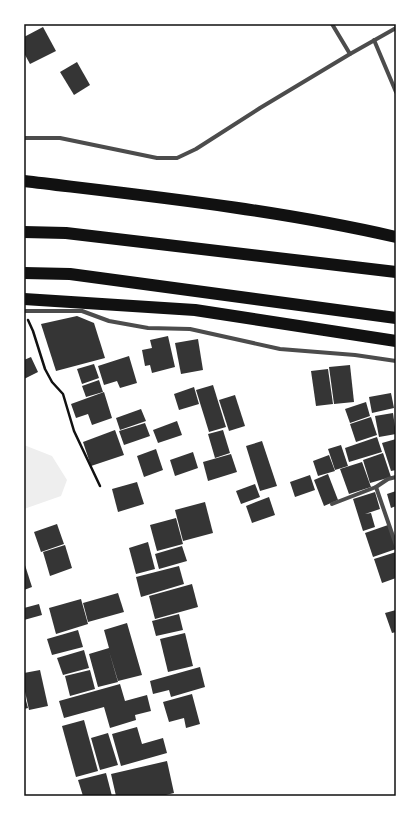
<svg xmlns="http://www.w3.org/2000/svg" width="420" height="820" font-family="'Playfair Display',serif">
<rect width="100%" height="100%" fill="#fff"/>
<polygon fill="#eee" points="24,445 52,456 67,480 61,496 24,509"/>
<g fill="#353535">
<polygon points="43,27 56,51 30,64 24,53 24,37"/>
<polygon points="77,62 90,85 74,95 60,72"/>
<polygon points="77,316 94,323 105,358 56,371 41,324"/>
<polygon points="168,336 175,367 152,373 150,365 145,366 142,350 152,348 150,340"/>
<polygon points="198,339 203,370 181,374 175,343"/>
<polygon points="129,356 137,383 120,388 117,381 104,385 98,366"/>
<polygon points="31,357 38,372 24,379 24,360"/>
<polygon points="94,364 99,378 82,384 77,369"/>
<polygon points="350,365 354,402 334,404 329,367"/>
<polygon points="328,369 333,404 316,406 311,371"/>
<polygon points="99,380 103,392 86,397 82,386"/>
<polygon points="213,385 226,427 209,432 196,390"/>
<polygon points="194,387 199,404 179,410 174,394"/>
<polygon points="104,392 112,418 92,425 88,414 76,418 71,404"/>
<polygon points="391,393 394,408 372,413 369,397"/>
<polygon points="235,395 245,426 229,431 219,400"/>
<polygon points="366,402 370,416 350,423 345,409"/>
<polygon points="141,409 146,421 120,430 116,418"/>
<polygon points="393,413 396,434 379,437 375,416"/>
<polygon points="371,417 377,435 356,442 350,424"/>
<polygon points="177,421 182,435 158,443 153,430"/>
<polygon points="145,423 150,436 124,445 119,431"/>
<polygon points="115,430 124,455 91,466 83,442"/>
<polygon points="223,430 230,453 215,458 208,434"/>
<polygon points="377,437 382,452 349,462 345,448"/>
<polygon points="396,439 396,470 391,471 382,443"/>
<polygon points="262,441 277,486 260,491 246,446"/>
<polygon points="341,445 348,466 335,470 328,449"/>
<polygon points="156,449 163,470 144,477 137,456"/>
<polygon points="193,452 198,468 175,476 170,460"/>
<polygon points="383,453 391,477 370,483 363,460"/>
<polygon points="231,454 237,472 208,481 203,462"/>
<polygon points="329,455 335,471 318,476 313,461"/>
<polygon points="362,462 371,487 349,494 340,469"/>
<polygon points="328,474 338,500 324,506 314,480"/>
<polygon points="310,475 315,490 295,497 290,482"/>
<polygon points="137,482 144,504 118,512 112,489"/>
<polygon points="255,484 260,497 241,504 236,491"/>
<polygon points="396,491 396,506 391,508 387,494"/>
<polygon points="375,492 380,509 365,514 371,513 375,527 363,531 353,499"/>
<polygon points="269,497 275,515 252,523 246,506"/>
<polygon points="205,502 213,533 183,541 175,510"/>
<polygon points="176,518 183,544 157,551 150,525"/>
<polygon points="57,524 64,544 41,552 34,532"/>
<polygon points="388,525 396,549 373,557 365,533"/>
<polygon points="148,542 155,569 136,574 129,548"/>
<polygon points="65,545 72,568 50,576 43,552"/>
<polygon points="182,546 187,561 159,569 155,554"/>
<polygon points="396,552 396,578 382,583 374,559"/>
<polygon points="24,562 32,587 24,590"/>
<polygon points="179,566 184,584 141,597 136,577"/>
<polygon points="192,584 198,607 155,619 149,596"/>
<polygon points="118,593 124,612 88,622 83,603"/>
<polygon points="81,599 88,624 56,634 49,608"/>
<polygon points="39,604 42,615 24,620 24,608"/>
<polygon points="396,610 396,632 392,633 385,613"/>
<polygon points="179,614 183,630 156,636 152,621"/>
<polygon points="127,623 142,675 118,681 109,651 118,682 98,687 89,654 109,648 104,630"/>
<polygon points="78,630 83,647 52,655 47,639"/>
<polygon points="185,633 193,666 168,672 160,639"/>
<polygon points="84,650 89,668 63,675 57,658"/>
<polygon points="200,667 205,687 171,697 169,690 153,694 150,681"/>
<polygon points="40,670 48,706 29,710 24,687 24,673"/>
<polygon points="90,670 95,689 70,696 65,676"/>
<polygon points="120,684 125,701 147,695 151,711 135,715 136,720 110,728 104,707 64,718 59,701"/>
<polygon points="24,693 28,708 24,709"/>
<polygon points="192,694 200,724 186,728 184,718 169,722 163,702"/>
<polygon points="84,720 98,771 76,777 62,726"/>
<polygon points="137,727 142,744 163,738 167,753 121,766 112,734"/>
<polygon points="108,733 118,765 100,770 91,738"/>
<polygon points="167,761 174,793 162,796 116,796 111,774"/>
<polygon points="106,773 112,796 83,796 78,780"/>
</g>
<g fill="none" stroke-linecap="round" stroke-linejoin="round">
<polyline stroke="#111" stroke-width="2.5" points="28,320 33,331 45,369 52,382 63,394 74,431 100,486"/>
<g stroke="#4c4c4c" stroke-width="4">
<polyline points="332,24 350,54"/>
<polyline points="374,40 396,92"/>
<polyline points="24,138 60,138 157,158 177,158 196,149 260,108 350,54 396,28"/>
<polyline points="24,311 82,311 109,321 148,328 190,329 280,349 355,355 396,361"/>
<polyline points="376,487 396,545"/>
<polyline points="332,504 376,487 388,479 396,477"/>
</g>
<g stroke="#111" stroke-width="12">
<path d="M24,181C148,196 274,209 396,237"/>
<polyline points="24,232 66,233 396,272"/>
<polyline points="24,273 70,274 396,318"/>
<polyline points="24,299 195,310 396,341"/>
</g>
</g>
<rect width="420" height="820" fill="none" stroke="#ffffff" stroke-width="50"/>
<rect x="25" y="25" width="370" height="770" fill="none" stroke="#111" stroke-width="1.5"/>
</svg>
